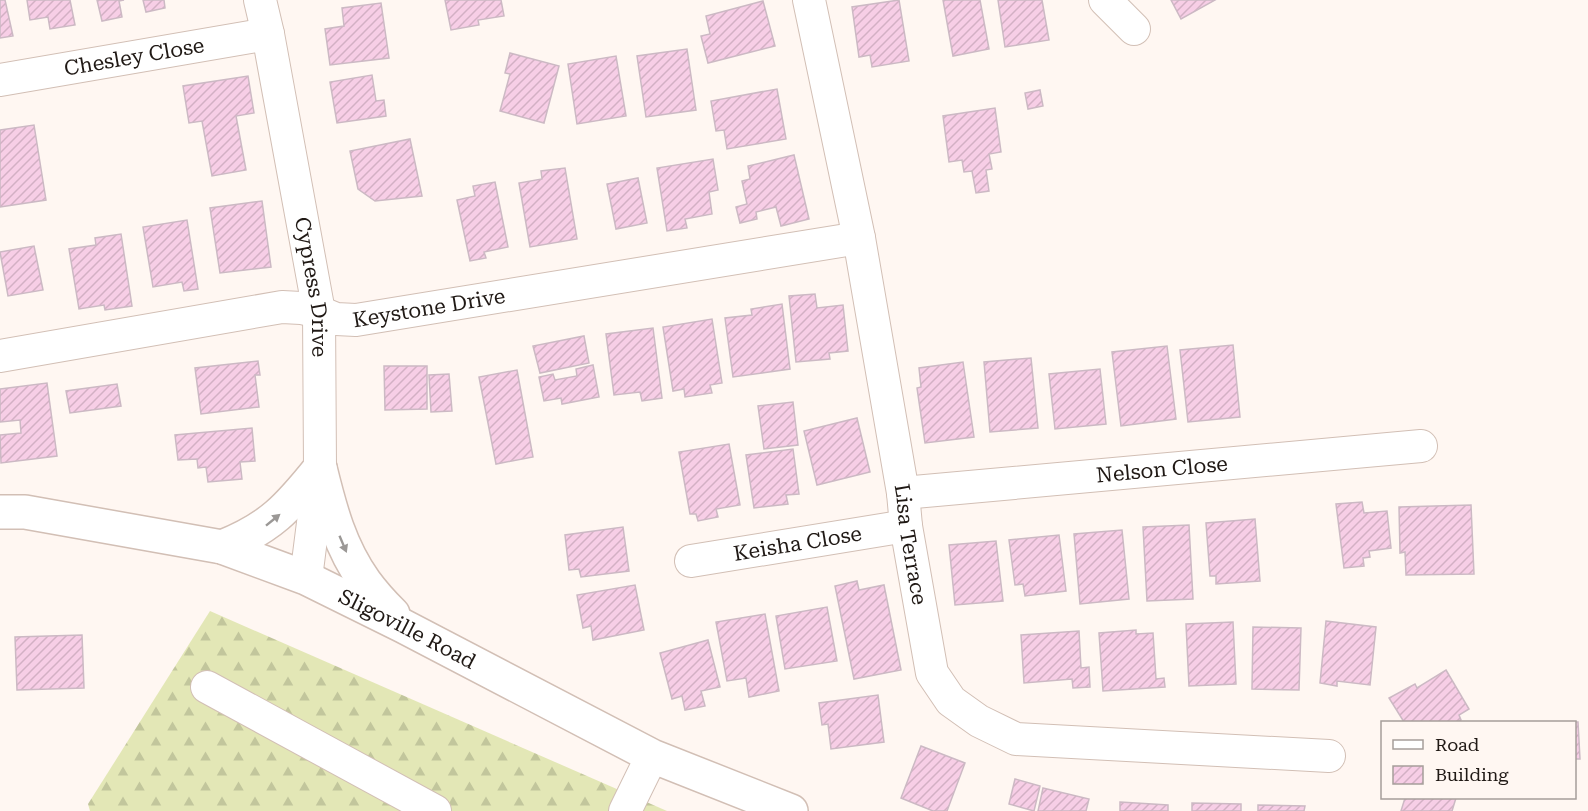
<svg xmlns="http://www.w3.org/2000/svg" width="1588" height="811" font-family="'Roboto Serif',serif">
<defs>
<pattern id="forest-firs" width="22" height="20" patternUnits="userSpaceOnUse" patternTransform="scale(1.5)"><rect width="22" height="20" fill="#e3e7b6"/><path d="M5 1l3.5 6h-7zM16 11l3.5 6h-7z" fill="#c2c69c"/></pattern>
<pattern id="building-hatch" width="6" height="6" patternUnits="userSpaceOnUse" patternTransform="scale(1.5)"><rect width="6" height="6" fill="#f7cee6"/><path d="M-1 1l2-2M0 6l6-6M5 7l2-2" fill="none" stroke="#d3b0c4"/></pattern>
</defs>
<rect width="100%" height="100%" fill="#fff7f2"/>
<polygon fill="url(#forest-firs)" points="210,611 667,811 90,811 88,804"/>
<g fill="url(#building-hatch)" stroke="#ccb9c4" stroke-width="1.5">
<polygon points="0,0 5,0 13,36 0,38"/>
<polygon points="27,0 70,0 75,25 50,29 48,17 30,20"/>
<polygon points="97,0 124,0 119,1 122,17 102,21"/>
<polygon points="143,0 164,0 165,8 146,12"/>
<polygon points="445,0 501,0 504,16 478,20 479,25 451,30"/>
<polygon points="899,0 909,61 872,67 870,55 859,57 852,7"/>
<polygon points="943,0 980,0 989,49 953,56"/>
<polygon points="998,0 1042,0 1049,40 1005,47"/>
<polygon points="1171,0 1215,0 1181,19"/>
<polygon points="763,1 775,46 708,63 701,36 710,34 706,16"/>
<polygon points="381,3 389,58 330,65 325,29 344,26 342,8"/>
<polygon points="687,49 696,110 646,117 637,56"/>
<polygon points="510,53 559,66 544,123 500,111 510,74 505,73"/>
<polygon points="616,56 626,116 577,124 568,64"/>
<polygon points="372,75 376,101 384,100 386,116 337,123 330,82"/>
<polygon points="248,76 254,113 236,116 246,170 212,176 202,121 189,123 183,86"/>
<polygon points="777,89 786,139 727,149 724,130 716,131 711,101"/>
<polygon points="1040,90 1043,106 1028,109 1025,93"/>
<polygon points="995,108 1001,152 989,154 992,169 986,170 989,191 976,193 972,171 964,172 962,160 949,162 943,116"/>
<polygon points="34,125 46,200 0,207 0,130"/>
<polygon points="410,139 422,196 375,201 358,189 350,151"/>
<polygon points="794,155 809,219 781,226 776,207 756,212 757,219 740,223 736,207 747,204 742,181 750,179 748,166"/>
<polygon points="713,159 718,190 709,192 712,214 685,219 687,228 667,231 657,168"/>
<polygon points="565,168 577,239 530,247 519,183 542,179 541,171"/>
<polygon points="638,178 647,223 616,229 607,184"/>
<polygon points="495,182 508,247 484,252 486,258 470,261 457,200 475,196 473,186"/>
<polygon points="262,201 271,267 220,273 210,208"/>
<polygon points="187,220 198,289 184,291 182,282 153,287 143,227"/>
<polygon points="121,234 132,306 105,310 104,305 79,309 69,249 96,245 95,238"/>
<polygon points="34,246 43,290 8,296 0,252"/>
<polygon points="815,294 817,308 843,305 848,351 829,353 830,359 796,362 789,296"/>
<polygon points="782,304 790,369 733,377 725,318 752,315 751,309"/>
<polygon points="712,319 722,383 710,385 712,393 685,397 684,389 673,391 663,327"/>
<polygon points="653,328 662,398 642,401 640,392 614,395 606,334"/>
<polygon points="584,336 589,363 540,373 533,346"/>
<polygon points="1233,345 1240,417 1188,422 1180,350"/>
<polygon points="1167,346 1176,419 1121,426 1112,352"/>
<polygon points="1031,358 1038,428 990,432 984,362"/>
<polygon points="258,361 260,375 255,375 259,407 201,414 195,368"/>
<polygon points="963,362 974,437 925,443 917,388 921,387 919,368"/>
<polygon points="593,365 599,397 562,404 561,398 544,401 539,377 553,374 555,380 577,376 576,369"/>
<polygon points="384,366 427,366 427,409 385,410"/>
<polygon points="1100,369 1106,424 1055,429 1049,374"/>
<polygon points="517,370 533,457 496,464 479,377"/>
<polygon points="449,374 452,411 431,412 429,375"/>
<polygon points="47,383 57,456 1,463 0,435 21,433 20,420 0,422 0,389"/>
<polygon points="117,384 121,406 70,413 66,391"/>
<polygon points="793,402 798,445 764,449 758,406"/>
<polygon points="857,418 870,472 817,485 804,431"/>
<polygon points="252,428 255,461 240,462 242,479 208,482 206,467 198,468 197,459 178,460 175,435"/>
<polygon points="729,444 740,505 716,509 718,517 698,521 696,514 690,514 679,452"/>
<polygon points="793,449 799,494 786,495 788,504 754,508 746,455"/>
<polygon points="1362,502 1364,513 1387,511 1391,548 1369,551 1370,557 1363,558 1364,566 1344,568 1336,504"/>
<polygon points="1471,505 1474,574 1406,575 1405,552 1400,553 1399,507"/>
<polygon points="1255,519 1260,581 1216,584 1216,576 1210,576 1206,523"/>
<polygon points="1189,525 1193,599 1147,601 1143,527"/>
<polygon points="623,527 629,571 581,577 579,569 569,570 565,535"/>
<polygon points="1122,530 1129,599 1080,604 1074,534"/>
<polygon points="1059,535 1066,591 1025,596 1023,584 1015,585 1009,540"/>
<polygon points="996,541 1003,601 955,605 949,545"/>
<polygon points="857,581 859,590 884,585 901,670 854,679 835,586"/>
<polygon points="635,585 644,630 593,640 591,626 583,628 577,595"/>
<polygon points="827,607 837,661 785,669 776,616"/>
<polygon points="765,614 779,691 749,697 746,678 727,681 716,622"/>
<polygon points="1326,621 1376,627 1370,685 1337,681 1337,686 1320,683"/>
<polygon points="1233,622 1236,684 1189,686 1186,624"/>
<polygon points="1253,627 1301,628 1299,690 1252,689"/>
<polygon points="1136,630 1136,634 1153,633 1156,679 1164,678 1165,687 1103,691 1099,633"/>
<polygon points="1079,631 1081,668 1089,667 1090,687 1073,688 1072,679 1024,683 1021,635"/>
<polygon points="82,635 84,688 17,690 15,637"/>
<polygon points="708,640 720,687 701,691 705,706 685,710 682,696 672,699 660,653"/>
<polygon points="1446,670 1469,709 1459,715 1461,720 1457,722 1404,722 1389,698 1415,684 1417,688"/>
<polygon points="878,695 884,742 831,749 828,724 822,725 819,703"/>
<polygon points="1572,722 1578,722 1580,759 1574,759 1574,722"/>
<polygon points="921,746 965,763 947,811 933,811 901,798"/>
<polygon points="1015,779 1040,786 1034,811 1009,804"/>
<polygon points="1043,788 1089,799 1086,811 1038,811"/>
<polygon points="1405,798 1456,798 1452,811 1401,811"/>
<polygon points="1120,802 1168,805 1168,811 1120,811"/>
<polygon points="1192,803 1241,804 1241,811 1192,811"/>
<polygon points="1258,805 1305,806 1304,811 1258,811"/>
</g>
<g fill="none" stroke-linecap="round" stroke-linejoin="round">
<g stroke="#d2bfb5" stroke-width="34">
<g id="street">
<path id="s1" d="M260,0L268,34L319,312L320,468L306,578"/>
<path id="s2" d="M809,0L859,238L903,493L906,526L932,673L951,701L979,721L1016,739L1329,756"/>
<polyline points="1105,0 1134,29"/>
<path id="s3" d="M0,80L268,34"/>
<path id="s4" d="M0,356L282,307L301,308L319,312L336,319L356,320L859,238"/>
<path id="s5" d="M903,493L1421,446"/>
<path id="s6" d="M691,561L906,526"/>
<polyline points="207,687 435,811"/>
<polyline points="625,811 652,756"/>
</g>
</g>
<g stroke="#d2bfb5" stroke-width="36">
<g id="secondary">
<path d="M320,468C330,509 340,547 365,582C373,593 383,604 393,614"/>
<path id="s7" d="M0,512H25L222,547L306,578L403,626L652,756L791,811"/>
<path d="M222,547C270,528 288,508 320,468"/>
</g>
</g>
<use href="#street" stroke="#fff" stroke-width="32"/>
<use href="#secondary" stroke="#fff" stroke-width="33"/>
</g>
<defs><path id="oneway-solid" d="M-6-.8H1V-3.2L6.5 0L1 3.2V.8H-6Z" transform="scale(1.5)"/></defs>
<g fill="#9b9896">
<use href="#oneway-solid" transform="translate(273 520) rotate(-39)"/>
<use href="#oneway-solid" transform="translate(343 544) rotate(67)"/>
</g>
<g text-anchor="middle" stroke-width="5" stroke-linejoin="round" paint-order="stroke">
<g font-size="21" fill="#201915" stroke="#fff7f2">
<text dy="7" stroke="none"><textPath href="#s3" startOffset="136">Chesley Close</textPath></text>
<text dy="7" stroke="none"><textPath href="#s1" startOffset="292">Cypress Drive</textPath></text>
<text dy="7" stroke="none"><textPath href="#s4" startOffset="436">Keystone Drive</textPath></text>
<text dy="7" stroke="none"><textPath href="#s5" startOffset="260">Nelson Close</textPath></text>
<text dy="7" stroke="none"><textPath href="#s6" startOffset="108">Keisha Close</textPath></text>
<text dy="7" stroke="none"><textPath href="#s2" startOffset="554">Lisa Terrace</textPath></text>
<text dy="7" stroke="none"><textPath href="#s7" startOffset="428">Sligoville Road</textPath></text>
</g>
</g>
<rect x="1381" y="721" width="195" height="78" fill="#fff7f2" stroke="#a69e9a" stroke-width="1.5"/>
<rect x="1393" y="740" width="30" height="9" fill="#ffffff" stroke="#a69e9a" stroke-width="1.5"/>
<text x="1435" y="751" font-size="18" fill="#201915">Road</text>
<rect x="1393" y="766" width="30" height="18" fill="url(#building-hatch)" stroke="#a69e9a" stroke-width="1.5"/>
<text x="1435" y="781" font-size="18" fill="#201915">Building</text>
</svg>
